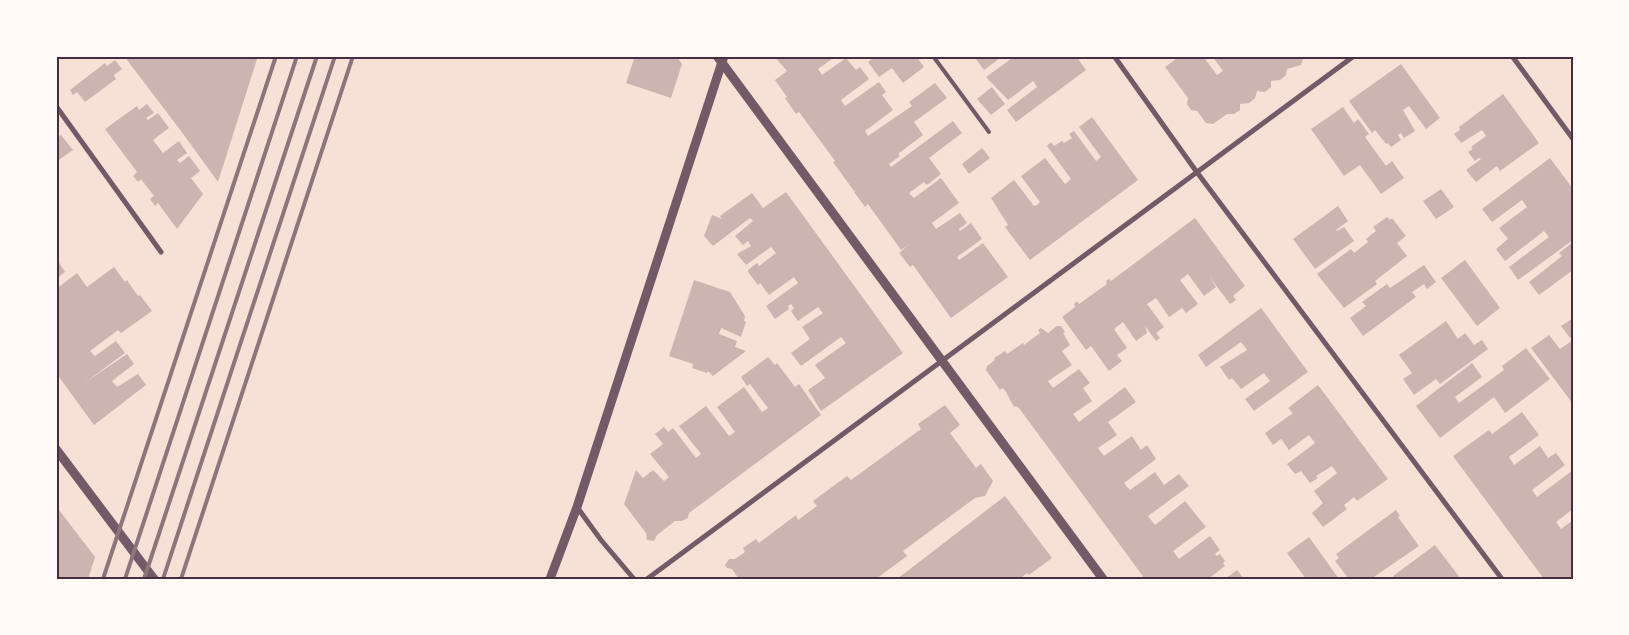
<svg xmlns="http://www.w3.org/2000/svg" width="1629" height="635" font-family="'Sofia Sans Condensed',sans-serif">
<rect width="100%" height="100%" fill="#f7e1d7"/>
<g fill="#ccb4b1">
<polygon points="124,56 258,56 218,182 181,131"/>
<polygon points="635,56 676,56 682,64 671,98 626,83"/>
<polygon points="774,56 836,56 818,69 822,75 846,58 856,70 860,67 869,79 841,100 845,106 879,82 886,92 882,95 893,110 865,131 868,136 912,106 909,102 935,83 947,98 914,122 923,135 898,154 900,156 889,164 891,167 953,121 962,133 929,158 941,174 927,185 924,182 909,193 914,198 941,178 959,203 932,223 936,229 960,213 967,223 959,229 960,231 971,223 982,239 957,257 959,260 983,243 1008,277 951,318 913,265 910,267 899,253 912,242 901,250 868,204 865,207 854,192 856,190 854,191 833,162 835,161 833,158 799,112 796,114 785,98 787,97 775,80 787,71"/>
<polygon points="876,56 916,56 924,67 903,83 892,68 879,77 868,62"/>
<polygon points="976,56 1003,56 984,70 975,58"/>
<polygon points="1015,56 1076,56 1086,70 1016,122 1007,110 1037,87 1033,81 1008,100 986,77"/>
<polygon points="1180,56 1203,56 1217,75 1223,71 1212,56 1304,56 1301,65 1287,69 1286,75 1280,80 1271,81 1271,87 1265,92 1257,91 1255,98 1249,103 1240,104 1240,110 1234,114 1227,114 1213,124 1206,123 1197,111 1191,110 1187,104 1188,98 1165,67"/>
<polygon points="115,60 122,69 114,75 116,79 85,102 77,92 73,95 70,90 105,63 107,66"/>
<polygon points="1401,64 1440,118 1426,129 1409,106 1403,110 1415,131 1404,138 1401,133 1398,135 1401,140 1391,147 1388,143 1386,144 1375,130 1372,133 1349,101"/>
<polygon points="992,87 1005,104 991,115 977,99"/>
<polygon points="1503,94 1539,143 1500,171 1497,166 1476,182 1466,170 1481,159 1479,158 1475,161 1468,152 1473,149 1471,147 1486,136 1482,130 1461,143 1454,134 1460,130 1459,127"/>
<polygon points="147,104 154,113 146,118 148,120 158,113 169,128 153,140 163,153 179,141 187,153 177,160 180,163 189,156 200,171 191,178 203,194 177,229 158,203 155,206 150,199 154,196 141,179 138,182 133,176 137,172 105,129 137,106 139,110"/>
<polygon points="1343,107 1354,123 1358,119 1369,134 1365,137 1386,166 1392,161 1404,178 1381,194 1360,165 1344,176 1311,129"/>
<polygon points="1092,117 1138,180 1030,260 1005,227 1008,225 991,198 1014,180 1034,206 1037,205 1040,202 1021,176 1045,158 1065,184 1071,179 1047,146 1051,142 1054,146 1062,141 1064,143 1072,138 1069,134 1074,131 1096,161 1101,157 1079,127"/>
<polygon points="61,135 73,150 56,162 56,138"/>
<polygon points="982,148 990,158 969,174 962,164"/>
<polygon points="1550,158 1573,189 1573,240 1518,280 1509,267 1549,237 1544,231 1505,261 1496,249 1508,239 1499,228 1527,207 1522,200 1492,222 1482,209"/>
<polygon points="1441,189 1454,207 1436,219 1423,201"/>
<polygon points="786,192 903,353 821,411 808,390 825,378 815,365 846,343 841,337 801,366 791,353 810,339 802,327 823,313 818,307 798,321 791,311 794,308 791,304 788,306 789,309 775,319 766,306 798,283 794,277 769,295 760,283 758,285 748,272 748,270 757,263 759,266 776,253 771,247 746,265 737,254 751,246 748,241 743,245 735,236 753,221 750,218 713,246 704,236 712,215 722,219 720,216 752,193 763,208"/>
<polygon points="1338,206 1348,221 1336,230 1337,231 1344,227 1354,241 1315,269 1293,239"/>
<polygon points="1387,217 1390,220 1392,218 1406,236 1397,243 1407,256 1375,281 1377,284 1344,308 1317,274 1351,249 1354,253 1368,242 1366,239 1376,231 1373,227"/>
<polygon points="1195,218 1245,286 1233,296 1236,300 1230,304 1209,276 1216,287 1204,296 1188,274 1180,280 1198,304 1186,313 1182,308 1169,317 1156,298 1147,304 1164,327 1156,333 1160,338 1156,341 1145,326 1147,333 1136,341 1123,322 1114,329 1127,348 1117,355 1122,361 1109,371 1091,346 1086,350 1062,317 1075,307 1074,304 1077,301 1079,304 1107,284 1106,281 1109,279 1111,281"/>
<polygon points="1573,242 1573,270 1539,295 1529,282 1562,256 1559,253"/>
<polygon points="1465,260 1500,308 1477,326 1441,278"/>
<polygon points="58,261 65,272 56,279 56,262"/>
<polygon points="1424,265 1436,282 1427,289 1424,284 1412,292 1416,297 1363,336 1350,318 1366,306 1362,302 1387,284 1390,288"/>
<polygon points="114,267 125,282 127,280 138,296 140,295 152,311 121,333 118,330 90,351 95,356 116,341 125,353 83,384 127,354 134,364 112,381 117,387 138,374 146,385 94,425 56,373 56,289 77,273 87,287"/>
<polygon points="694,280 730,292 745,316 744,321 746,322 741,337 721,328 719,334 737,341 735,347 746,351 713,376 708,371 707,373 692,368 693,364 669,356"/>
<polygon points="1261,308 1308,372 1254,411 1245,399 1270,381 1264,373 1241,389 1232,378 1229,380 1220,367 1247,350 1241,342 1206,367 1198,355"/>
<polygon points="1573,318 1573,336 1570,338 1561,326"/>
<polygon points="1446,321 1458,339 1465,333 1474,345 1482,340 1488,349 1440,384 1436,379 1414,395 1403,379 1412,373 1399,355"/>
<polygon points="1057,326 1061,326 1065,332 1063,333 1070,345 1062,351 1072,365 1048,381 1053,388 1079,369 1090,383 1083,388 1092,401 1073,414 1079,422 1125,387 1136,402 1108,422 1117,435 1098,448 1104,456 1132,436 1141,450 1147,445 1156,459 1124,483 1130,490 1155,472 1164,485 1179,474 1189,486 1148,516 1155,525 1185,501 1206,527 1173,551 1179,559 1210,536 1220,550 1215,554 1217,556 1220,554 1225,561 1223,563 1225,566 1208,579 1145,579 1019,408 1016,406 1014,407 1006,392 1003,388 1000,390 986,370 987,366 995,360 994,358 1005,351 1007,354 1023,343 1024,345 1040,333 1038,330 1041,328 1048,333"/>
<polygon points="1549,335 1560,349 1573,340 1573,404 1531,348"/>
<polygon points="1526,348 1550,379 1505,413 1494,397 1440,438 1416,406 1472,363 1482,377 1455,397 1459,403 1504,370 1502,366"/>
<polygon points="768,357 775,365 777,363 795,387 799,384 821,415 689,513 688,518 682,521 675,521 657,535 654,541 647,540 646,533 624,504 636,470 643,478 653,470 664,481 669,477 650,454 663,444 655,434 664,427 668,432 673,428 696,458 701,454 679,426 706,406 729,436 735,432 717,407 744,387 762,412 768,408 750,384 747,386 741,377"/>
<polygon points="1318,385 1388,479 1357,501 1354,497 1344,505 1347,509 1323,527 1312,513 1323,503 1314,491 1337,473 1332,466 1316,476 1318,478 1310,483 1301,471 1295,474 1287,464 1315,443 1309,435 1289,450 1281,439 1273,445 1265,433 1293,413 1288,408"/>
<polygon points="945,405 960,425 950,433 976,468 981,464 993,481 985,496 975,498 903,551 907,556 876,579 868,577 866,579 739,579 732,569 727,568 725,565 729,559 735,559 745,552 743,548 756,539 759,543 796,515 798,520 817,506 813,501 847,476 851,480 921,429 918,424"/>
<polygon points="1522,412 1539,435 1509,457 1514,465 1540,446 1548,458 1556,453 1565,465 1532,490 1537,497 1573,470 1573,509 1556,522 1561,529 1573,520 1573,579 1544,579 1453,456 1489,430 1492,434"/>
<polygon points="1005,496 1052,558 1029,575 1027,573 1020,579 897,579"/>
<polygon points="56,506 95,557 88,579 56,579"/>
<polygon points="1396,510 1400,516 1398,517 1419,546 1371,579 1349,579 1335,561 1339,558 1336,554"/>
<polygon points="1309,537 1339,579 1306,579 1287,553"/>
<polygon points="1435,545 1461,579 1395,579 1393,576"/>
<polygon points="1237,570 1244,579 1225,579"/>
</g>
<g fill="none" stroke-linecap="round" stroke-linejoin="round">
<polyline stroke="#755966" stroke-width="4" points="933,56 989,132"/>
<g stroke="#755966" stroke-width="5">
<polyline points="1114,56 1196,171 1502,579"/>
<polyline points="1512,56 1573,139"/>
<polyline points="56,106 161,252"/>
<polyline points="577,507 601,540 634,579"/>
<polyline points="647,579 1354,56"/>
</g>
<g stroke="#755966" stroke-width="9">
<polyline points="717,56 1103,579"/>
<polyline points="56,449 154,579"/>
<polyline points="550,579 577,507 724,56"/>
</g>
<g stroke="#8f747c" stroke-width="4">
<polyline points="103,579 276,56"/>
<polyline points="125,579 297,56"/>
<polyline points="144,579 317,56"/>
<polyline points="163,579 335,56"/>
<polyline points="181,579 353,56"/>
</g>
</g>
<rect width="1629" height="635" fill="none" stroke="#fffaf5" stroke-width="115"/>
<rect x="58" y="58" width="1514" height="520" fill="none" stroke="#4a2c40" stroke-width="2"/>
</svg>
